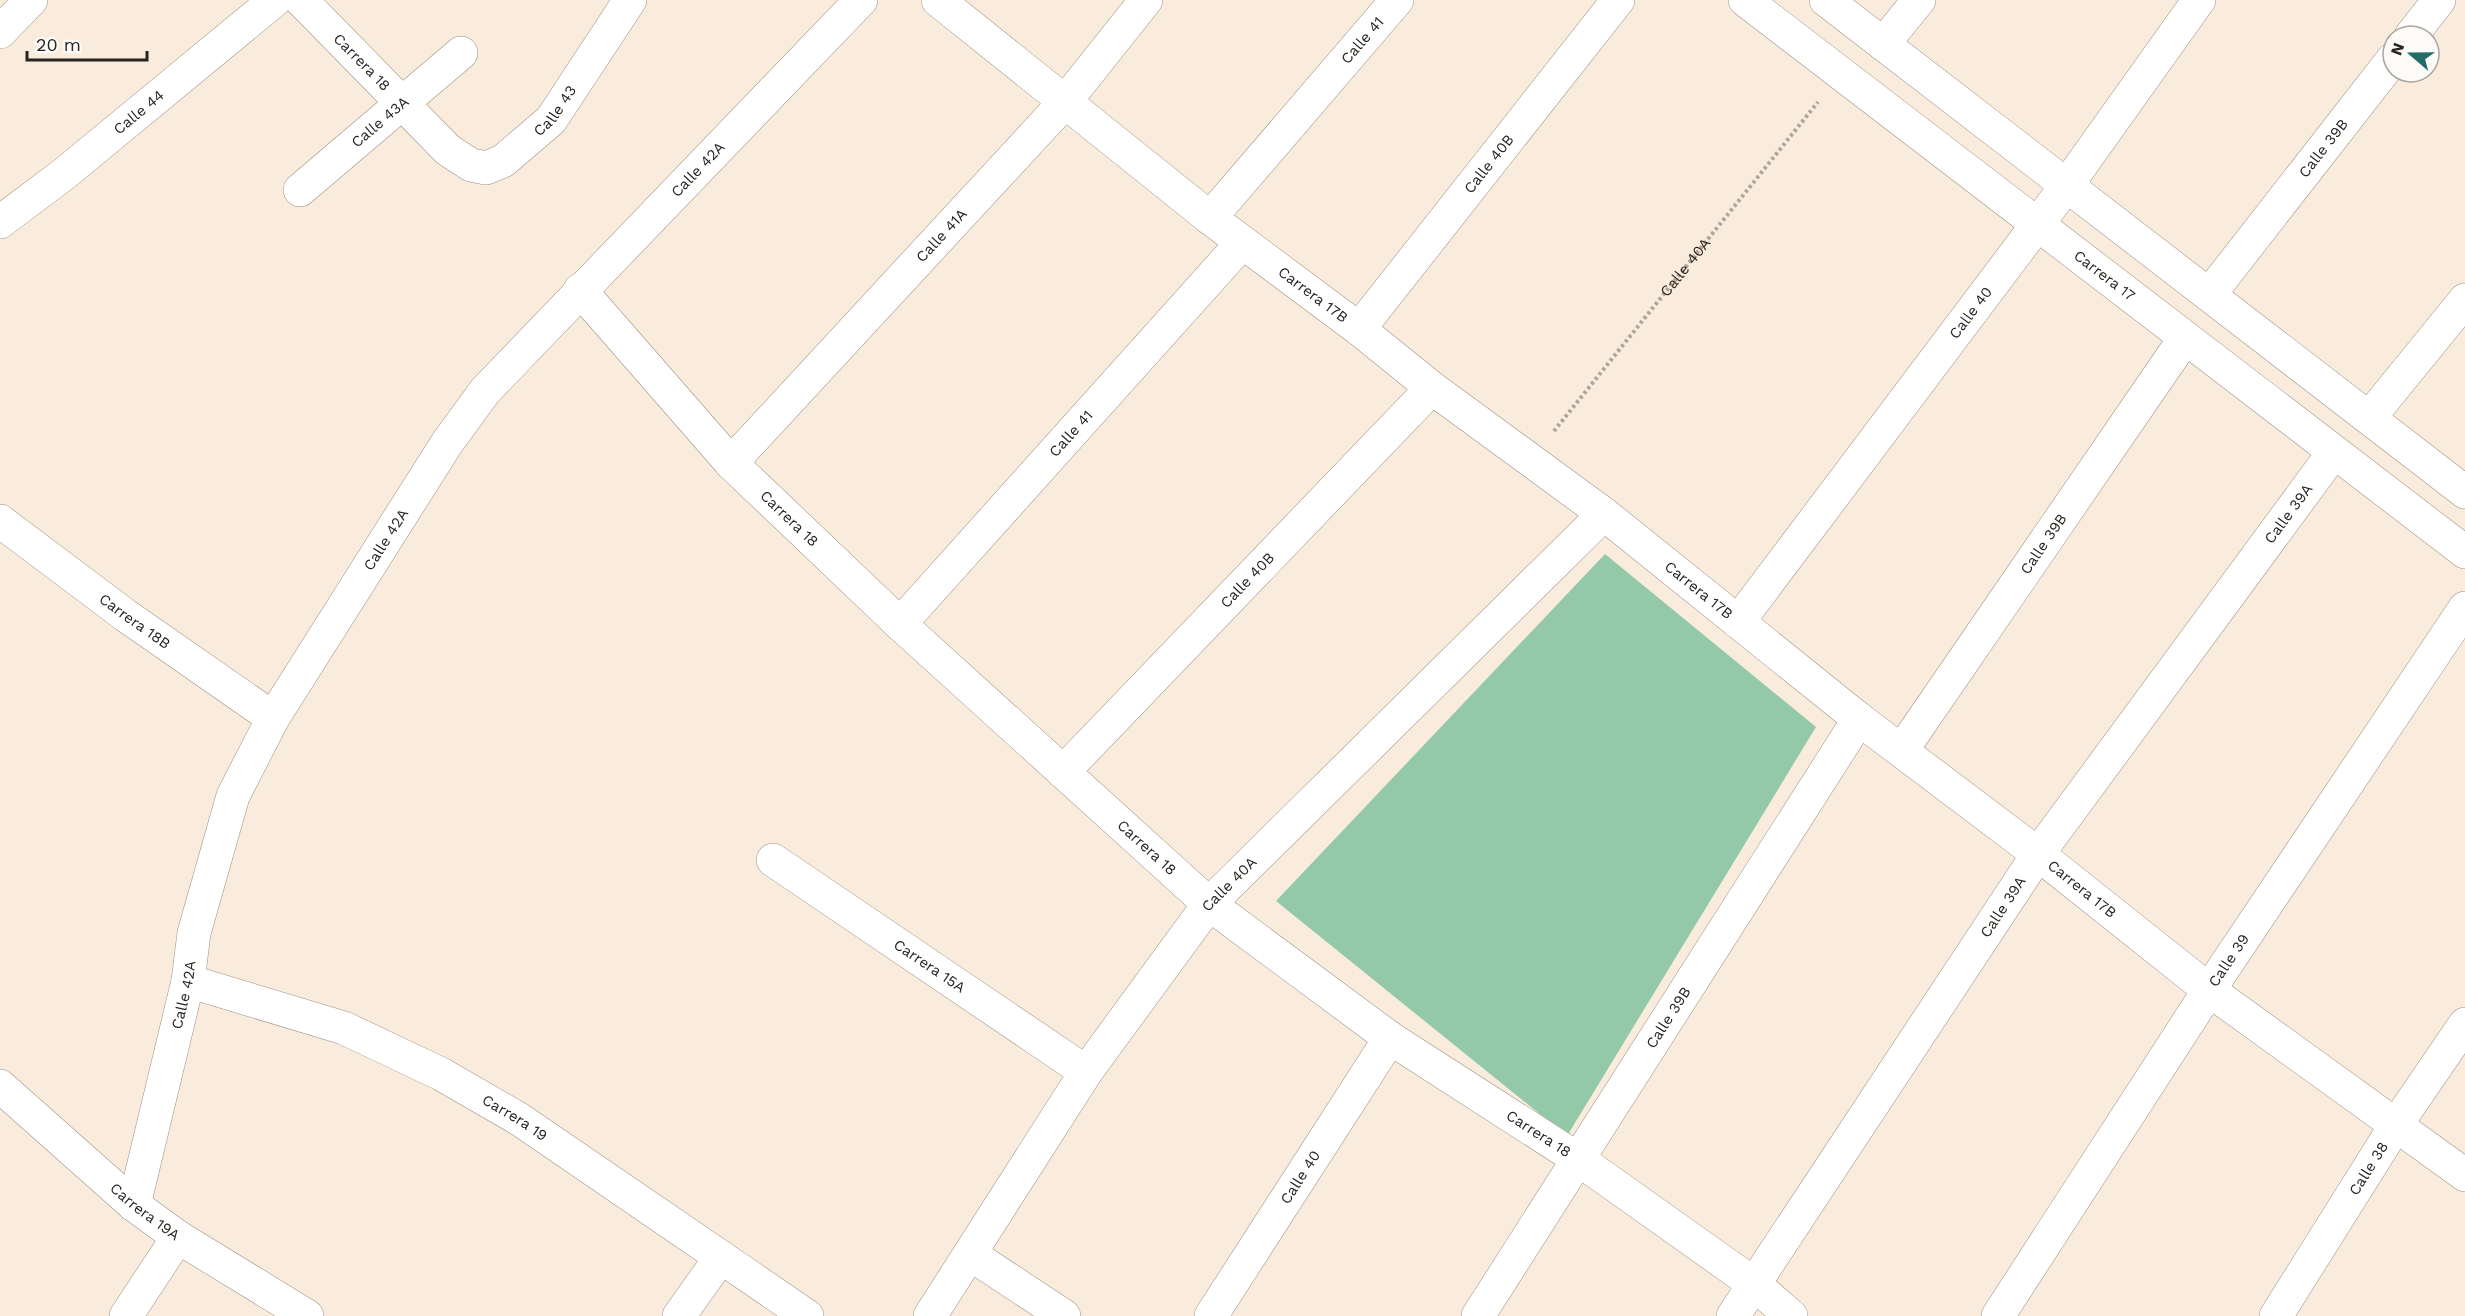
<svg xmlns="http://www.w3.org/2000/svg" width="2465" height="1316" font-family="'Work Sans',sans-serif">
<rect width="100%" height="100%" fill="#f9ecdd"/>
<polygon fill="#93c9a9" points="1605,554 1816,727 1567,1136 1276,901"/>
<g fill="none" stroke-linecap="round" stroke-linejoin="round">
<g stroke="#9d9183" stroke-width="34">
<g id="minor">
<path id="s2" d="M301,0L448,150L471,165L486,168L503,161L551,120L630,0"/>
<path id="s3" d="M938,0L1210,218L1359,329L1432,388L1604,514L1859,719L2038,854L2209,990L2465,1175"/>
<path id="s4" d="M1745,0L2465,552"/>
<polyline points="1826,0 2465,492"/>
<polyline points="0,32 31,0"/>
<polyline points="2411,36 2439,0"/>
<polyline points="1883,44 1919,0"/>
<path id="s5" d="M300,190L461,53"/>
<path id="s6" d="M1210,218L1397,0"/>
<path id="s7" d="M0,222L64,174L275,0"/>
<path id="s8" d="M580,290L731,463L900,624L1209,904L1390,1038L1578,1159L1754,1284L1791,1316"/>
<path id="s9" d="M2209,295L2393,59"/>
<path id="s10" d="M1359,329L1618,0"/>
<polyline points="2369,418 2465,300"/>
<path id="s11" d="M731,463L1064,103L1146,0"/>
<path id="s12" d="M0,521L125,615L273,718"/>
<path id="s13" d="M1738,622L2067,185L2199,0"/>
<path id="s14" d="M900,624L1242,243"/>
<path id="s15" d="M1902,750L2185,338"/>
<path id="s16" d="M1063,772L1432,388"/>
<path id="s17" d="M773,860L1086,1072"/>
<path id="s18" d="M188,981L344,1028L441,1074L519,1119L807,1316"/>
<path id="s19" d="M0,1086L134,1205L178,1237L307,1316"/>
<path id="s20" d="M134,1205L188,981L194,933L233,796L273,718L447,443L485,391L861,0"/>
<polyline points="970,1254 1064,1316"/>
<polyline points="126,1316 178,1237"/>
<polyline points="679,1316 721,1257"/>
<path id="s21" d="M930,1316L1086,1072L1209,904L1604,514"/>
<path id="s22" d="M1211,1316L1390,1038"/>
<path id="s23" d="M1478,1316L1859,719"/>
<path id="s24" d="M1733,1316L2038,854L2334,452"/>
<path id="s25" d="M1998,1316L2209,990L2465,608"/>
<path id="s26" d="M2276,1316L2396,1125L2465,1024"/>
</g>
</g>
<path stroke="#aea499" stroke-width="4" stroke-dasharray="3 3" stroke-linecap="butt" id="s1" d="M1554,431L1818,102"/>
<use href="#minor" stroke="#fff" stroke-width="33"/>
</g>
<g text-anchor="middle" stroke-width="4.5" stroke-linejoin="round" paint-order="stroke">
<g font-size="15" fill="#29241f" stroke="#fdfbf8">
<text dy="5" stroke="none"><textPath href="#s6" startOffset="234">Calle 41</textPath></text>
<text dy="5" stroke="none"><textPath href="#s2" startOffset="87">Carrera 18</textPath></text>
<text dy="5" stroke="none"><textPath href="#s2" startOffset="344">Calle 43</textPath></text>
<text dy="5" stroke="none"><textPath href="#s7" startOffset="177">Calle 44</textPath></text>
<text dy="5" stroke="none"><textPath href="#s5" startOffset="105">Calle 43A</textPath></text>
<text dy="5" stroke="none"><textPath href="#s9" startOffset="186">Calle 39B</textPath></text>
<text dy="5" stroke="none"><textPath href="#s10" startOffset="210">Calle 40B</textPath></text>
<text dy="5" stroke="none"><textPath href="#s20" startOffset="1206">Calle 42A</textPath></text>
<text dy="5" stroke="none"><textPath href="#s11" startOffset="310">Calle 41A</textPath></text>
<text dy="5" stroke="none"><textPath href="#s1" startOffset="210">Calle 40A</textPath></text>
<text dy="5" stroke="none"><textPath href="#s4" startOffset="453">Carrera 17</textPath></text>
<text dy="5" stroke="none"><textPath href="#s3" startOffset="477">Carrera 17B</textPath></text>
<text dy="5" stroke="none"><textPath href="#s13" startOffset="387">Calle 40</textPath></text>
<text dy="5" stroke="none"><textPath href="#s14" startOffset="256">Calle 41</textPath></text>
<text dy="5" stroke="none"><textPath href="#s24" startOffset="976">Calle 39A</textPath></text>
<text dy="5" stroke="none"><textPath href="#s8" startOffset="310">Carrera 18</textPath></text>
<text dy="5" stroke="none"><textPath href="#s20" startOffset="720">Calle 42A</textPath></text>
<text dy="5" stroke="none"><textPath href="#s15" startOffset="250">Calle 39B</textPath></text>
<text dy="5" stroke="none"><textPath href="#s16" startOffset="266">Calle 40B</textPath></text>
<text dy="5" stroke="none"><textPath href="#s3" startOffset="963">Carrera 17B</textPath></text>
<text dy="5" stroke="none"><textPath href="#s12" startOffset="168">Carrera 18B</textPath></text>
<text dy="5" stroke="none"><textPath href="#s8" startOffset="796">Carrera 18</textPath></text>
<text dy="5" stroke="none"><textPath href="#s21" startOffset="526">Calle 40A</textPath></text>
<text dy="5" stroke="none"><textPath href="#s3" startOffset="1449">Carrera 17B</textPath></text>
<text dy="5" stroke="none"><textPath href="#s24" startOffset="490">Calle 39A</textPath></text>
<text dy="5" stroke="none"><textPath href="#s25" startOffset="424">Calle 39</textPath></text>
<text dy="5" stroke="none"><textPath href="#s17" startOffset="189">Carrera 15A</textPath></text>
<text dy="5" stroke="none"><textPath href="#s20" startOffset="216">Calle 42A</textPath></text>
<text dy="5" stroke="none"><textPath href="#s23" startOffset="354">Calle 39B</textPath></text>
<text dy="5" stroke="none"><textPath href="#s18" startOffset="356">Carrera 19</textPath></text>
<text dy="5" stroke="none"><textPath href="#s8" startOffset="1282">Carrera 18</textPath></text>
<text dy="5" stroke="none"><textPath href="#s26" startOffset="174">Calle 38</textPath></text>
<text dy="5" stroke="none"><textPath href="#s22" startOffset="165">Calle 40</textPath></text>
<text dy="5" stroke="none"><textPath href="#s19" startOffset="192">Carrera 19A</textPath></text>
</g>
</g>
<g transform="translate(2411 54) rotate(290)"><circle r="28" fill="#fdfbf8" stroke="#a8a5a1" stroke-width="1.5"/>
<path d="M0-4.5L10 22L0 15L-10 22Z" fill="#236d67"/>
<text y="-9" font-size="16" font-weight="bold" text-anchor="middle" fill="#29241f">N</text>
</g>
<path d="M27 51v9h120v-9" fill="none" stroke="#29241f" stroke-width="3"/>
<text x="36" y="51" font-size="18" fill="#29241f" stroke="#fdfbf8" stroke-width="4.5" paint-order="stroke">20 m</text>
</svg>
